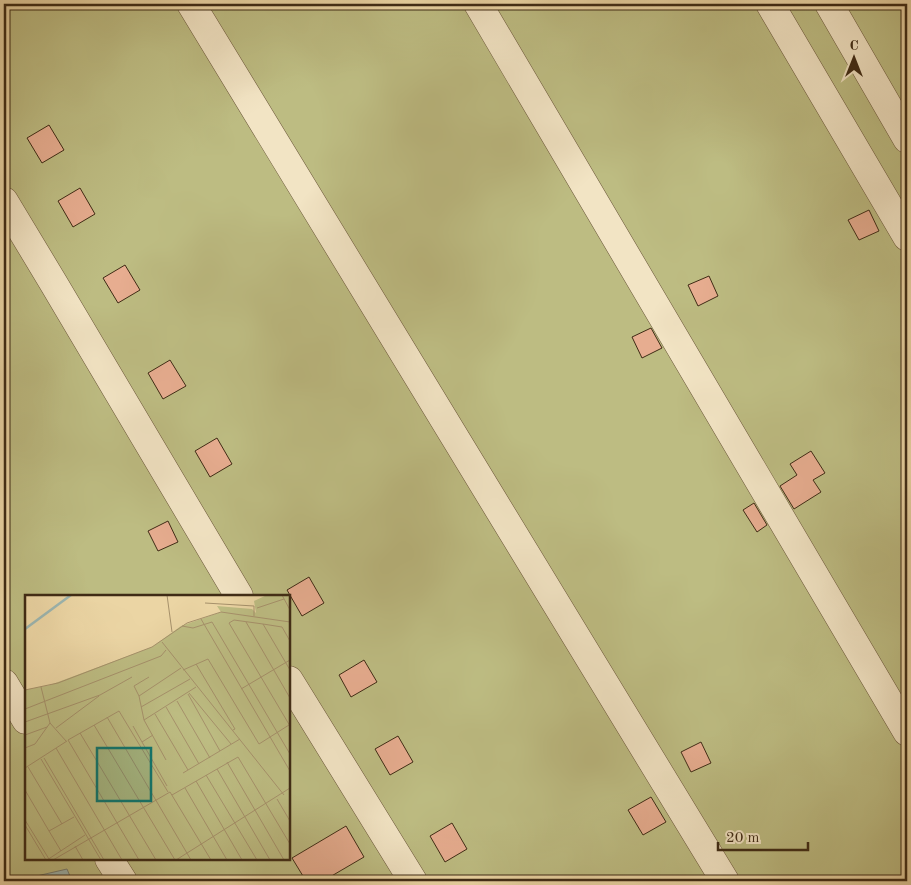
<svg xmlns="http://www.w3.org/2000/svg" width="911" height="885" font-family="'Old Standard TT',serif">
<rect width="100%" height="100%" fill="#ebd5a4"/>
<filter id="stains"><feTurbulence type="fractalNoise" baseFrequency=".004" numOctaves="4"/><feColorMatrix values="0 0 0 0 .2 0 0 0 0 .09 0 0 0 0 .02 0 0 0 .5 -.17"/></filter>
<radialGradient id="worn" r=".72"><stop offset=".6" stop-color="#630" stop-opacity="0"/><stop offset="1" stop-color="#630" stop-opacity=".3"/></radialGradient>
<path fill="#bdbc82" stroke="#7e744c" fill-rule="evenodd" d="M4,4H907V881H4ZM26,596H289V859H26Z"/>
<polygon fill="#9cb6b1" stroke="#777e73" points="67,869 72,881 15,881"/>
<g fill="#e7ad90" stroke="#3f2b15">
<polygon points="49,125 64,150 42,163 27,138"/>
<polygon points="80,188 95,214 73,227 58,201"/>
<polygon points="869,210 879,231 859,240 848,220"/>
<polygon points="125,265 140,290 118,303 103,278"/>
<polygon points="709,276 718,296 698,306 688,285"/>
<polygon points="651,328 662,348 642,358 632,337"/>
<polygon points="170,360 186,386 163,399 148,373"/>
<polygon points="217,438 232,464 210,477 195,451"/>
<polygon points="811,451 825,473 813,480 821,492 794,509 780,486 797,475 790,464"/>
<polygon points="754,503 767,525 757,532 743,510"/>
<polygon points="168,521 178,542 158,551 148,531"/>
<polygon points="309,577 324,603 302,616 287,590"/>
<polygon points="364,660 377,682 351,697 339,675"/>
<polygon points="398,736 413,762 390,775 375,749"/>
<polygon points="701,742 711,763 691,772 681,752"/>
<polygon points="651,797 666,822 643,835 628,810"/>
<polygon points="452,823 467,849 445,862 430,836"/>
<polygon points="346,826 364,857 323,881 306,881 292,858"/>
</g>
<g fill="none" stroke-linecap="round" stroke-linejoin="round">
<g stroke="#6a5639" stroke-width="29">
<g id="minor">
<polyline points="191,4 725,881"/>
<polyline points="478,4 907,732"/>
<polyline points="770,4 907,237"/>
<polyline points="829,4 907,139"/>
<polyline points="4,201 54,284 239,596"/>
<polyline points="289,680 413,881"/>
<polyline points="4,683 26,720"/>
<polyline points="109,859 123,881"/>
</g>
</g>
<use href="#minor" stroke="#f2e4c4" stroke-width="28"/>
</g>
<g transform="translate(25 595)">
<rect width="265" height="265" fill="#ebd5a4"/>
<path d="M242,0H265V265H0V95L25,90L127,52L156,31L196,17L192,11L227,14L231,18L229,6Z" fill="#bdbc82"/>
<path fill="none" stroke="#9cb6b1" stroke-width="2.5" d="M0,34L46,0"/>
<path fill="none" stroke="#a6916b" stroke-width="1" d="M142,0L147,37M257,0L265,15M180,8L229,11V21M232,13L259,4M176,24L265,176M221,27L265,103M238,29L257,32L265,46M157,31L168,33L187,27L265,159M137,47L259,200M171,69L210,134L208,135M156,73L114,101L119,125L171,92M158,75L183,64L234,149L264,130M265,75L238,29L209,25L204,28L265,131M16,92L25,128L41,146M216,94L265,65M0,95L33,88L127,52L162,28L196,17L265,27M164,98L206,149M163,99L195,156M114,101L109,91L124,82M152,106L185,163M116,112L165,84M141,112L174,169M0,114L136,61L141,55M130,119L163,175M82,122L166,265M119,125L141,165M0,127L75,100L107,82M69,130L150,265M108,131L117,147L128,140M31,133L74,101M55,138L131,265M0,140L22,132M117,147L142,191M0,153L10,149L25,128M31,153L97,265M19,163L79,265M16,164L76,265M202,167L259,265M3,172L37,229M0,173L42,146M192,174L245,265M158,178L215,144M181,180L232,265M171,186L217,265M160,193L202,265M0,195L24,236M147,200L213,162L265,249M252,204L265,226M0,225L24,264M0,230L21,265M50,251L58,265M36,256L24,236L49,222M22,265L60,240M28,265L145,197L186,265M114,265L43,145L94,116L143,197M151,265L265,193"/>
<path fill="#0f766e" fill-opacity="0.15" stroke="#0f766e" stroke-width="2.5" d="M72,153H126V206H72Z"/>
<rect width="265" height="265" fill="none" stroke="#3f2b15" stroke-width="2.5"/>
</g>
<rect width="911" height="885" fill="none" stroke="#ebd5a4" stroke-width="20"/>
<rect x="5" y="5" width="901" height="875" fill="none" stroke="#3f2b15" stroke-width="2.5"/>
<rect x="10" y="10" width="891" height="865" fill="none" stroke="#3f2b15"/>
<g transform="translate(854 58)" stroke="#f2e4c4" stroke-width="4" paint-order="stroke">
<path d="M0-4L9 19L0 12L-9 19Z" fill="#3f2b15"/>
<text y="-8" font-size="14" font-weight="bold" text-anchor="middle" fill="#3f2b15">С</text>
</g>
<path d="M718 842v8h90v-8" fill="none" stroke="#3f2b15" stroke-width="2.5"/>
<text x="726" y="842" font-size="15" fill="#3f2b15" stroke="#f2e4c4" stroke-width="4" paint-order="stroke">20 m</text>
<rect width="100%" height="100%" filter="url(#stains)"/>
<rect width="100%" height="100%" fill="url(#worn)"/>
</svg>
